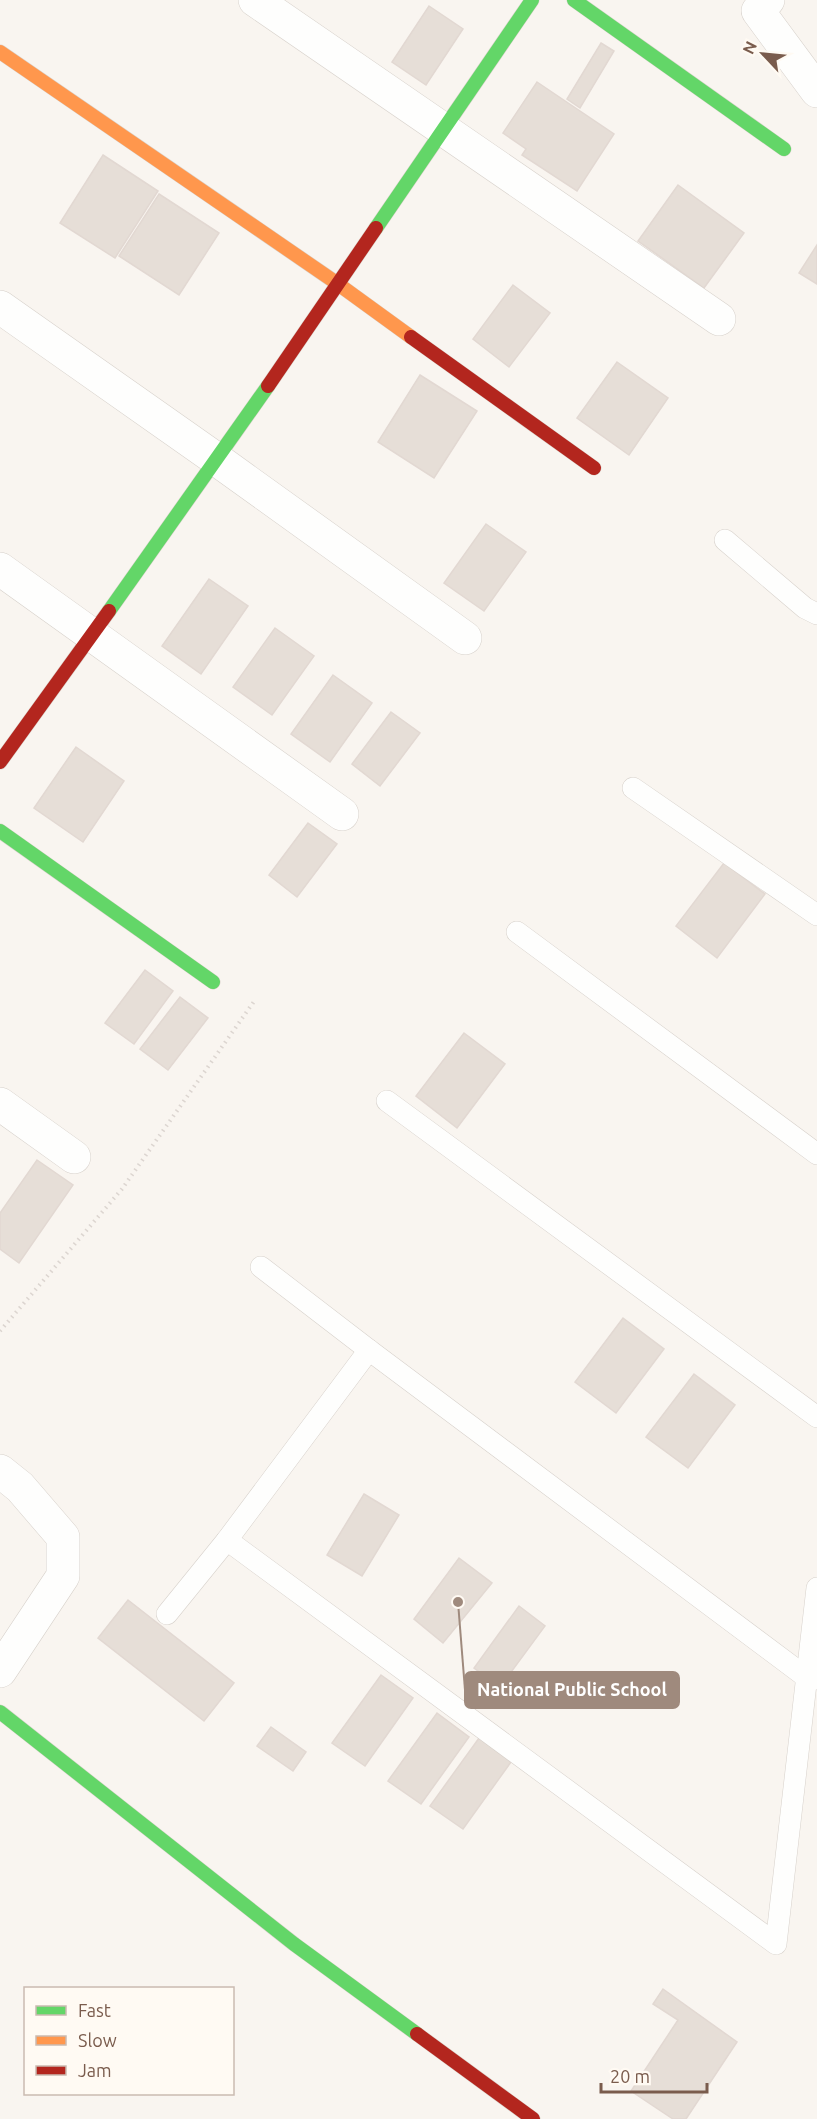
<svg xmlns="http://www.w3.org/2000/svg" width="817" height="2119" font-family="Ubuntu,sans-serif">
<rect width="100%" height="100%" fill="#f9f5f0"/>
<g fill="#e6ded7" stroke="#e2d8d2" stroke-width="1.5">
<polygon points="429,6 463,29 426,85 392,62"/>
<polygon points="601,43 614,51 580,108 567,99"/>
<polygon points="537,82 614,134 577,191 522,155 526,149 503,133"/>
<polygon points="103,155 158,191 115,258 60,223"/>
<polygon points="678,185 744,233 704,288 638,241"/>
<polygon points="159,194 219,233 179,295 119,256"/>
<polygon points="817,245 817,284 799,273"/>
<polygon points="513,285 550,313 509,367 473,339"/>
<polygon points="617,362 668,398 629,455 577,418"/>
<polygon points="420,375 477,411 434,478 378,442"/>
<polygon points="486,524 526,552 484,611 444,583"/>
<polygon points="209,579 248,606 201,674 162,646"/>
<polygon points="275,628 314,656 272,715 233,687"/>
<polygon points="333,675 372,703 330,762 291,734"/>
<polygon points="391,712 420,733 380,786 352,764"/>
<polygon points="76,747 124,781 83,842 34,808"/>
<polygon points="308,823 337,844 297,897 269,875"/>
<polygon points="724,863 765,894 717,958 676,926"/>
<polygon points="145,970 173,991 134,1044 105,1023"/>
<polygon points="180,997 208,1018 168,1070 140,1049"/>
<polygon points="464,1033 505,1064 457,1128 416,1096"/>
<polygon points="37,1160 73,1185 19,1263 0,1249 0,1213"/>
<polygon points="623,1318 664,1349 616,1413 575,1382"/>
<polygon points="694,1374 735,1405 688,1468 646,1437"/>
<polygon points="364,1494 399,1515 362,1576 327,1555"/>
<polygon points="459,1558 492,1583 443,1643 414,1619"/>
<polygon points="128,1600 234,1683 204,1721 98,1638"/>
<polygon points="519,1606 545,1626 500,1687 474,1668"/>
<polygon points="381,1675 413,1698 365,1766 332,1743"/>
<polygon points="437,1713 469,1737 421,1804 388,1781"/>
<polygon points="271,1727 306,1752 293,1771 257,1746"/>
<polygon points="479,1738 511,1762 463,1829 430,1806"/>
<polygon points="663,1989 737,2042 686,2119 673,2119 631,2091 678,2020 653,2004"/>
</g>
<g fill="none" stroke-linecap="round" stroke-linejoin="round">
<g stroke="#d7d1cb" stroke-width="22">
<g id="lane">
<polyline points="725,540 805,608 817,614"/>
<polyline points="633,788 817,915"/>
<polyline points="517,932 817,1154"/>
<polyline points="387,1101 817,1417"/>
<polyline points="261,1267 369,1350 806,1677 816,1679"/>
<polyline points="227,1540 776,1944 817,1588"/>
<polyline points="167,1614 227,1540 369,1350"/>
</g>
</g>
<g stroke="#d7d1cb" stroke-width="34">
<g id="street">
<polyline points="255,0 719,319"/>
<polyline points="768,0 758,11 817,91"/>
<polyline points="0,307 216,459 465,638"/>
<polyline points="0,569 342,814"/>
<polyline points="0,1104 74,1157"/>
<polyline points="0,1471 20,1487 63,1537 63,1576 0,1671"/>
</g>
</g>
<g stroke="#d9d2cb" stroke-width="15">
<g id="fast">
<polyline points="574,0 784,149"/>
<polyline points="376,228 532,0"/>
<polyline points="109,611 268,386"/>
<polyline points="0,831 213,982"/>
<polyline points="0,1712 294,1944 417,2034"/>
</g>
</g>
<g stroke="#d9d2cb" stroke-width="15">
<polyline id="slow" points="0,52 338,284 411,337"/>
</g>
<g stroke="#d9d2cb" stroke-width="15">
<g id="jam">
<polyline points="411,337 594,468"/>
<polyline points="268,386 376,228"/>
<polyline points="0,762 109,611"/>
<polyline points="417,2034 533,2119"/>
</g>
</g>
<polyline stroke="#dcd5d0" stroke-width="4" stroke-dasharray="1.5 4.5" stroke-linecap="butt" points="0,1331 122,1189 255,1000"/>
<use href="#lane" stroke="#fefefd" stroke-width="21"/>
<use href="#street" stroke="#fefefd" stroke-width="33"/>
<use href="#fast" stroke="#63d668" stroke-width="14"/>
<use href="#slow" stroke="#ff974d" stroke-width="14"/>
<use href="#jam" stroke="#b3261e" stroke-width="14"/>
</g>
<path fill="none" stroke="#9f8a7d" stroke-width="2" d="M458 1602L465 1690"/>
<circle fill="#9f8a7d" stroke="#fffaf3" stroke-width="2" cx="458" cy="1602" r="6"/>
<rect fill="#9f8a7d" stroke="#9f8a7d" stroke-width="2" x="465" y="1672" width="214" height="36" rx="6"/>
<g font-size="18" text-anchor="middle" font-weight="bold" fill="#fff">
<text x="572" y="1696">National Public School</text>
</g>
<rect x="24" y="1987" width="210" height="108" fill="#fffaf3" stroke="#cabbb1" stroke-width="1.5"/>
<rect x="36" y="2006" width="30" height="9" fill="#63d668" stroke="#cabbb1" stroke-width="1.5"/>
<text x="78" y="2017" font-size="18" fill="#7a5c4d">Fast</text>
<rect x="36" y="2036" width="30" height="9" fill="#ff974d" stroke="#cabbb1" stroke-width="1.5"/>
<text x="78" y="2047" font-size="18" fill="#7a5c4d">Slow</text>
<rect x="36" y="2066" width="30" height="9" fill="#b3261e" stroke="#cabbb1" stroke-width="1.5"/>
<text x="78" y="2077" font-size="18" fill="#7a5c4d">Jam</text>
<g transform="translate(763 54) rotate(296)" stroke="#fffaf3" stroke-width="4.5" paint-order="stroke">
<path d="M0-4.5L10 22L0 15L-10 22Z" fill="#7a5c4d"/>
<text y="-9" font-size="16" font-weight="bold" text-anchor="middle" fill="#7a5c4d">N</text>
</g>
<path d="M601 2083v9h106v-9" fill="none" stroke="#7a5c4d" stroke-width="3"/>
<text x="610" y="2083" font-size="18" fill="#7a5c4d" stroke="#fffaf3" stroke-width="4.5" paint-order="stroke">20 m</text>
</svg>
